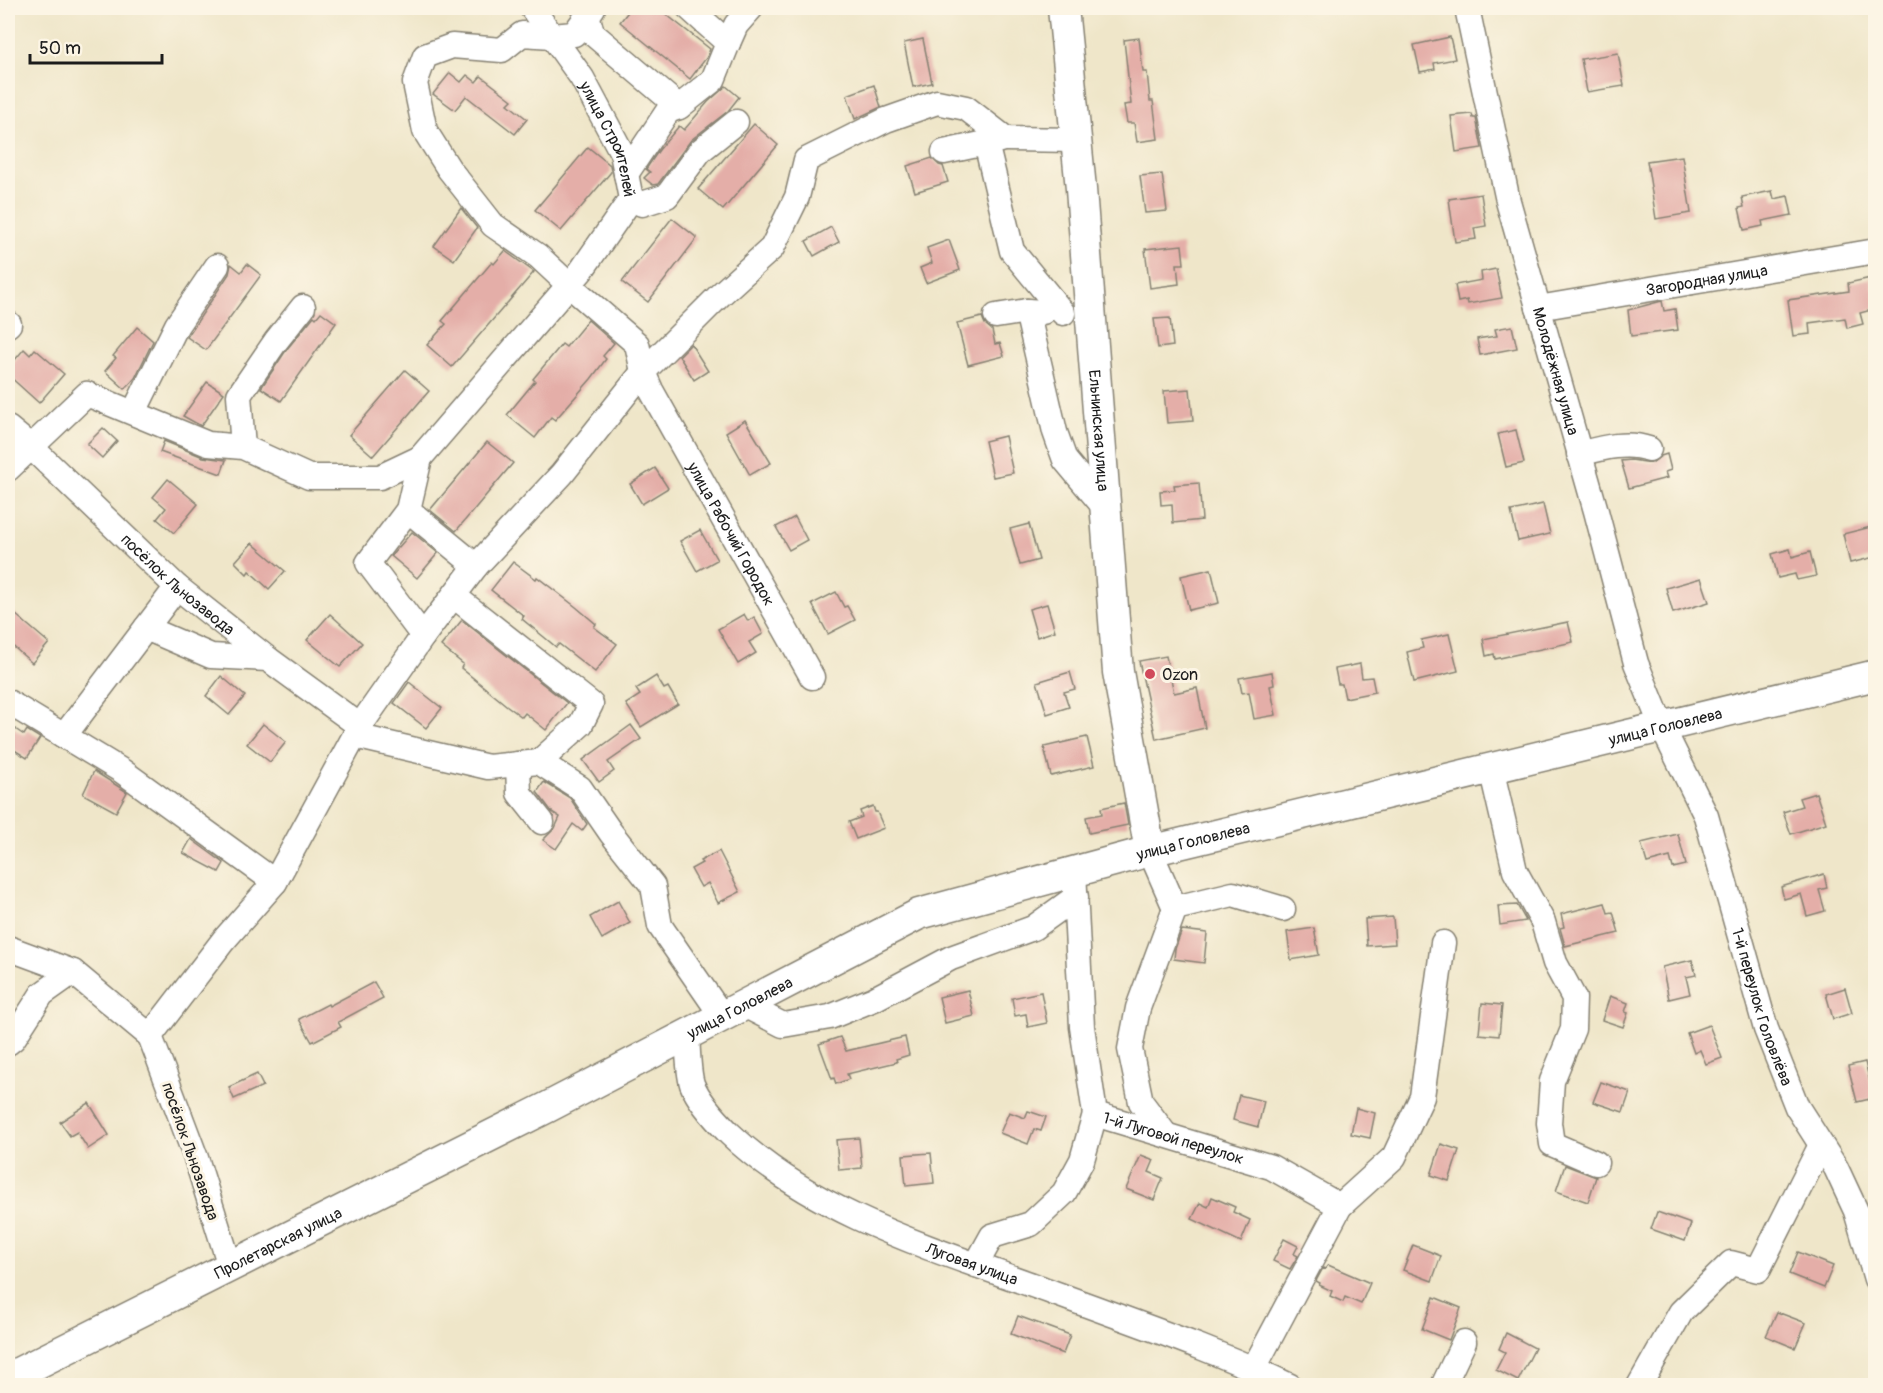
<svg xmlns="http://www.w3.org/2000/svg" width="1883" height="1393" font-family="Pangolin,sans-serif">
<rect width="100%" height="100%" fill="#fcf5e5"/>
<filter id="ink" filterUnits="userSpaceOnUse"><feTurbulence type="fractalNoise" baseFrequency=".0167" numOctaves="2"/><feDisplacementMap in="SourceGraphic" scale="12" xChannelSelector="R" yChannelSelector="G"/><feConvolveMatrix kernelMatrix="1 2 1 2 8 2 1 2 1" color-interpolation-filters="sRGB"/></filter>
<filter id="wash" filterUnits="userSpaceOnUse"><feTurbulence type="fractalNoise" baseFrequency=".008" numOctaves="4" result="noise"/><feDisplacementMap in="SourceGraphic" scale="24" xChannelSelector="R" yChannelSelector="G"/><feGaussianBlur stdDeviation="1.35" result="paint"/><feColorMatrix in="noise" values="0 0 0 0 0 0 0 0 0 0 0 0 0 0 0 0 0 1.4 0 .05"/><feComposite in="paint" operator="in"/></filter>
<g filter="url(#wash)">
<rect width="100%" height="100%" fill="#efe6c9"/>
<g id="blocks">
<g fill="#e4aea8">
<polygon points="631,8 658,8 710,49 707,57 690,79 620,22"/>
<polygon points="1450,37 1455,59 1434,63 1435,69 1420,72 1414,45"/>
<polygon points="1139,38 1143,72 1147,72 1150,101 1153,101 1158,139 1137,142 1134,123 1127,123 1124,105 1131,104 1124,40"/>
<polygon points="923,39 932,83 913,87 904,43"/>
<polygon points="1618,53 1624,86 1587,92 1581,59"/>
<polygon points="450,73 461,82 467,75 476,82 481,76 512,100 508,104 527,119 515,134 466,96 455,110 433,94"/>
<polygon points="874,85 881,107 855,119 847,95"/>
<polygon points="726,86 739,97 728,111 691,140 658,184 653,185 644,178 650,172 646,169 659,150 679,126 684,130 708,102"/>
<polygon points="1472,114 1473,118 1476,118 1482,148 1456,152 1451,116"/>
<polygon points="754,124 778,145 723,210 698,189"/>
<polygon points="588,147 610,165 611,172 561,231 535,210"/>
<polygon points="1682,156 1691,213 1656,219 1647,161"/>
<polygon points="932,158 939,165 943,166 948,182 915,192 907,166"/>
<polygon points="1162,174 1167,211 1145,213 1140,176"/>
<polygon points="1772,191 1774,199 1788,196 1792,215 1762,221 1763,226 1744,230 1739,208 1744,207 1742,197"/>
<polygon points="1481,194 1486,226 1474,228 1476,239 1455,242 1449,199"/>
<polygon points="461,208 477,228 454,260 434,246"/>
<polygon points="672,218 697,238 648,302 622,282"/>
<polygon points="831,227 839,242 814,256 806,241"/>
<polygon points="949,240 960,270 926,283 920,268 932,263 927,248"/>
<polygon points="1182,245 1184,264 1177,264 1179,284 1150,288 1145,249"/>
<polygon points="505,251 534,272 452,367 427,345 446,324 442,321 492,262 494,264"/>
<polygon points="231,264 241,272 247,264 261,275 206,350 187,337 229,274"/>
<polygon points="1496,269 1502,298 1468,304 1467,300 1458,302 1455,285 1482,280 1481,272"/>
<polygon points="1871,278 1875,297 1875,309 1860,313 1863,324 1847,328 1845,318 1809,323 1810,334 1793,336 1788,300 1849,291 1848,283"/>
<polygon points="1662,301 1664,311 1675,309 1678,330 1631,336 1628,310"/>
<polygon points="321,312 336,323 281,401 261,388 287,349 314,316 316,318"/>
<polygon points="982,317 985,324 992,330 995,344 1000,343 1004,356 968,365 957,323"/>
<polygon points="1170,318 1173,346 1158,348 1154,319"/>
<polygon points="588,320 614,343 603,356 606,359 591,379 555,420 551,417 535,438 507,415 535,381 533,379 562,344 566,347"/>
<polygon points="1512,326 1517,348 1480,355 1477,339 1497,336 1495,329"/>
<polygon points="137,327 153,341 135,378 125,389 105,371 116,358 113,356"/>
<polygon points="691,344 708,371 694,380 679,356"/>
<polygon points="24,349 30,355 35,349 64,374 39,403 8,375 8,368"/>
<polygon points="405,370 429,391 373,456 349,435"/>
<polygon points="207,382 224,393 201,426 183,416"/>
<polygon points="1190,389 1193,421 1167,423 1164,391"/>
<polygon points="745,420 771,463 750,475 726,432"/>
<polygon points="103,428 117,441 102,458 87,444"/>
<polygon points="1516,430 1524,463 1506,467 1498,434"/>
<polygon points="1005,436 1013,473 993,477 985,441"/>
<polygon points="164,441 203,457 226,460 221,474 160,452"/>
<polygon points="487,442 513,463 456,531 430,510"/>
<polygon points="1667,454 1671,470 1665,472 1667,478 1629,488 1621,461 1631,460 1652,463 1661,456"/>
<polygon points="655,468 668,488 642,504 630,484"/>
<polygon points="168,479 198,504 174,533 157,519 166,508 153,497"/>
<polygon points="1199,483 1202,520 1173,523 1172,504 1161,505 1160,491 1175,490 1174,485"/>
<polygon points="1543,504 1550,534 1518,541 1511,511"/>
<polygon points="795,517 807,540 789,550 776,527"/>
<polygon points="1029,524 1039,560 1020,565 1010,529"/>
<polygon points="1871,527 1875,544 1875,557 1850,563 1843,534"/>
<polygon points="700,530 717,560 697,571 680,541"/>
<polygon points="412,532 438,553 417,578 391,556"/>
<polygon points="252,543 285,571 269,589 249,571 247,574 235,562"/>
<polygon points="1790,549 1792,557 1810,552 1816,576 1797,580 1795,574 1778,578 1772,554"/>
<polygon points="513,562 536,579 537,577 576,607 596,624 594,627 617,644 595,672 559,644 556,647 544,637 522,619 524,616 491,590"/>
<polygon points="1211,569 1219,603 1189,610 1181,576"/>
<polygon points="1701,578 1709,602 1673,613 1666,588"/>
<polygon points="836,592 844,607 847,606 855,620 828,634 812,604"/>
<polygon points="1047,604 1055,631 1037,637 1029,609"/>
<polygon points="8,608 49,643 32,663 8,642"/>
<polygon points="330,614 362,643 340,667 307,640"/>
<polygon points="744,614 748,621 754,617 763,634 749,642 756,653 738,664 718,629"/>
<polygon points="462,620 567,703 546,730 525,713 522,717 506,705 461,668 463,664 441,646"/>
<polygon points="1568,622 1573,642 1495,659 1494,654 1486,656 1483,639"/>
<polygon points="1449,634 1458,671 1414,682 1407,652 1423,648 1421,640"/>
<polygon points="1166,656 1174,693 1197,688 1205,728 1156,739 1139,661"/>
<polygon points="1360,664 1362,678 1372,677 1375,692 1345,698 1342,684 1338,684 1335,669"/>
<polygon points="1070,672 1075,689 1064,692 1069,707 1047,714 1037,682"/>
<polygon points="1272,672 1274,685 1270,686 1276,715 1254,719 1249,692 1242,693 1239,678"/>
<polygon points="221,676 245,696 229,715 206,696"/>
<polygon points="656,676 664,689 668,687 678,704 641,727 626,704 640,695 636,689"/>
<polygon points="409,682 442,708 426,728 394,703"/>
<polygon points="8,724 24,735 27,730 40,738 27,758 8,746"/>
<polygon points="263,724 286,742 270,762 247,744"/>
<polygon points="631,725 641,739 608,762 614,771 599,782 583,760"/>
<polygon points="1087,737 1094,766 1051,776 1044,747"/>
<polygon points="94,771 127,792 116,812 83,794"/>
<polygon points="544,782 570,798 587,824 582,831 573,824 556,849 543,840 555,828 560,817 552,812 537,792"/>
<polygon points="1816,793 1826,823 1791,834 1783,812 1802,806 1799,798"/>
<polygon points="1124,803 1128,825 1089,833 1086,817 1102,814 1101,808"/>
<polygon points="873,806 875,812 877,812 884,828 856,839 849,822 862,817 860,811"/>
<polygon points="1678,834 1686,865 1673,868 1670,857 1647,863 1641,843"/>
<polygon points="191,839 224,863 219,872 183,853"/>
<polygon points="719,851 740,892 718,903 708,883 701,887 691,869 702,863 700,861"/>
<polygon points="1824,874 1827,888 1819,890 1825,911 1807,916 1801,894 1784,899 1781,887"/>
<polygon points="618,901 630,923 602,939 590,917"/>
<polygon points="1605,903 1608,913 1613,912 1619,933 1565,946 1560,928 1564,927 1561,914"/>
<polygon points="1517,905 1526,921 1500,925 1498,906"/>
<polygon points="1393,917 1395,944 1367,946 1365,919"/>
<polygon points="1314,928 1319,955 1291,960 1287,932"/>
<polygon points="1182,930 1207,933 1204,963 1174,959 1175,949"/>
<polygon points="1692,960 1696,975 1686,977 1690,994 1669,999 1662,967"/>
<polygon points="374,982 383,998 338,1022 341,1027 312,1042 299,1019 328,1004 329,1006"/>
<polygon points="1845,988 1852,1013 1833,1019 1826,994"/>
<polygon points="968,990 974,1016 945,1023 939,997"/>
<polygon points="1041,992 1047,1023 1028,1027 1026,1014 1015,1016 1012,998"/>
<polygon points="1610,996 1628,1003 1625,1012 1628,1013 1623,1027 1602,1020"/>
<polygon points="1482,1003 1502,1005 1499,1036 1479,1034"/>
<polygon points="1709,1025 1722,1058 1706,1064 1700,1050 1694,1053 1687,1033"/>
<polygon points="840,1037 846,1051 905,1037 909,1055 896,1059 897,1062 847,1074 849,1079 836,1084 834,1078 832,1079 819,1044"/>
<polygon points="1865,1062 1874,1098 1857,1102 1848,1066"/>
<polygon points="257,1074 263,1086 234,1099 229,1087"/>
<polygon points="1601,1082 1630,1092 1623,1112 1593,1102"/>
<polygon points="1239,1095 1264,1101 1258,1127 1233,1120"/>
<polygon points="89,1103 109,1135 88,1149 77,1132 70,1136 60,1122"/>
<polygon points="1356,1108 1375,1113 1370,1138 1351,1134"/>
<polygon points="1028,1111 1046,1117 1041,1131 1034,1129 1028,1144 1000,1133 1009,1112 1025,1118"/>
<polygon points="859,1138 862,1168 839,1170 836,1140"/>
<polygon points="1441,1144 1459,1150 1449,1181 1431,1175"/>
<polygon points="931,1153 934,1183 906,1186 903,1155"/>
<polygon points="1141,1155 1154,1160 1149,1172 1163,1178 1154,1200 1126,1189"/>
<polygon points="1565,1165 1596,1177 1588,1202 1556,1191"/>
<polygon points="1212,1197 1235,1207 1233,1212 1250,1220 1241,1242 1192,1219 1200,1203 1208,1207"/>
<polygon points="1657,1212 1691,1224 1685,1241 1651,1229"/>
<polygon points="1284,1239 1298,1246 1294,1254 1298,1256 1290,1269 1273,1261"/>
<polygon points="1413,1245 1441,1256 1432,1281 1403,1270"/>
<polygon points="1798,1252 1833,1266 1824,1288 1789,1274"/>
<polygon points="1328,1265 1370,1283 1361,1304 1345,1297 1343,1302 1330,1296 1332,1291 1319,1285 1320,1283 1316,1281 1323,1268 1325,1269"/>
<polygon points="1434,1297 1461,1308 1449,1340 1422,1329"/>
<polygon points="1777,1312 1806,1323 1795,1348 1766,1336"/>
<polygon points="1018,1316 1070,1335 1063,1354 1011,1334"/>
<polygon points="1506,1333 1535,1348 1518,1381 1496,1370 1505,1352 1499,1349"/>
</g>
</g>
</g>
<g filter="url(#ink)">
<use href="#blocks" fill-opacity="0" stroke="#868172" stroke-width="1.5"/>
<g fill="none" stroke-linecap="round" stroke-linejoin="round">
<g stroke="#868172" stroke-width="27">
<g id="minor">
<path id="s1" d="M532,8L582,78L622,153L631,199L581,271L569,285L637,344L643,372L651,390L812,677"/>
<path id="s2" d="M1467,8L1508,201L1596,511L1636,663L1662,727L1706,816L1766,1029L1797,1107L1836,1168L1856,1211L1876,1279"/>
<polyline points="587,14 592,33 679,107 713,80 728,43 689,8"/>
<polyline points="728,43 736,25 751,8"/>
<polyline points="986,143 1012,251 1063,313"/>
<polyline points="944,152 1000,140"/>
<polyline points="626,174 668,111 679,107"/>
<polyline points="631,199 642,204 667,196 700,151 736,122"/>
<path id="s3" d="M1538,308L1876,251"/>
<polyline points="1027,311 1055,432 1065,460 1106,509"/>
<polyline points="996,316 1027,311 1043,312"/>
<polyline points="8,325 9,324"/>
<polyline points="134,412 177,325 217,266"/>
<path id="s4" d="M8,428L31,447L177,587L268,659L360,726"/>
<polyline points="243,447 239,395 276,341 303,307"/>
<path d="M1579,454C1602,448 1626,441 1649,449"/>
<polyline points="8,469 87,394 208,444 243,447 309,477 380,477 420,458"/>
<polyline points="408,510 476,566"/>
<polyline points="146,628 211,656 268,659"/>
<polyline points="423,636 368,563 408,510 420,458 569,285 538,256 493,225 449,169 425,131 415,83 425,56 452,46 502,50 522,34 552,36 574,34 593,8"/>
<polyline points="8,702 122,771 275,882"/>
<polyline points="64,736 177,587"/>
<polyline points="355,736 488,767 539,762 581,724 591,704 454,596"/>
<polyline points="539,762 580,788 611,833 653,886 660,926 722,1016"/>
<polyline points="518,764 519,793 542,822"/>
<polyline points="1491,768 1515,871 1543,922 1555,963 1574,998 1573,1029 1552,1081 1549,1123 1552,1144 1596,1163"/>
<polyline points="1150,851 1175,908"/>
<path id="s5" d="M1074,871L1082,1027L1095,1114L1271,1167L1340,1206"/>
<polyline points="8,948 73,972 150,1036"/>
<polyline points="744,1005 783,1025 830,1017 874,999 951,958 1033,928 1076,897"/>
<path id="s6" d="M687,1034C688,1048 688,1071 692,1084C699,1102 717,1121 730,1134C816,1216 940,1251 1049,1291C1129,1321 1212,1348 1290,1386"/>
<polyline points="8,1043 13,1039 42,994 73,972"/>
<polyline points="1165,1134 1141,1102 1130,1049 1138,1008 1175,908 1233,894 1283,909"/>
<polyline points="976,1265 992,1236 1031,1224 1064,1193 1082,1160 1095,1114"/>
<polyline points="230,1266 196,1158 150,1036 223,941 275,882 360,726 423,636 476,566 562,474 643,372 720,295 772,248 797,197 806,160 886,120 937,102 966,108 1006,139 1076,140"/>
<polyline points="1254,1368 1340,1206 1394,1157 1422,1097 1443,943"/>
<polyline points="1443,1386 1464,1342"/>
<polyline points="1639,1386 1681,1312 1731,1263 1758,1270 1821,1145"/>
</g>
</g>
<g stroke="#868172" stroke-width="33">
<g id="major">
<path id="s7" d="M1063,8L1081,189L1118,672L1150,851"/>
<path id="s8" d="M8,1378L548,1107L919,914L1150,851L1876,675"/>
</g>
</g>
<use href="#minor" stroke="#fff" stroke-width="24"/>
<use href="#major" stroke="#fff" stroke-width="30"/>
</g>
</g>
<circle fill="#d1495b" stroke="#fcf5e5" stroke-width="2" cx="1150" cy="674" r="6"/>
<g text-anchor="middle" stroke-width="6" stroke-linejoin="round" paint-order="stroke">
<g font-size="16" fill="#1c1c1c" stroke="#fcf5e5">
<text dy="6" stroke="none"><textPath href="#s1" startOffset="153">улица Строителей</textPath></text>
<text dy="6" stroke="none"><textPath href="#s3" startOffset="171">Загородная улица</textPath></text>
<text dy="6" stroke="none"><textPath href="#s2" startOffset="374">Молодёжная улица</textPath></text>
<text dy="6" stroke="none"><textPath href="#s7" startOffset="424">Ельнинская улица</textPath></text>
<text dy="6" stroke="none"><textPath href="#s1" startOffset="627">улица Рабочий Городок</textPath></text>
<text dy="6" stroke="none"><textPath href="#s4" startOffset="231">посёлок Льнозавода</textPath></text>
<text dy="6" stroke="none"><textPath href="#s8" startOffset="1792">улица Головлева</textPath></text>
<text dy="6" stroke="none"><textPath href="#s8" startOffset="1306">улица Головлева</textPath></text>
<text dy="6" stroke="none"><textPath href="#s2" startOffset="1044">1-й переулок Головлёва</textPath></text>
<text dy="6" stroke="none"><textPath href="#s8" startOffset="820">улица Головлева</textPath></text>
<text dy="6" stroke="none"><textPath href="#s5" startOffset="326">1-й Луговой переулок</textPath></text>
<text transform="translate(191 1151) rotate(71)" y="6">посёлок Льнозавода</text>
<text dy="6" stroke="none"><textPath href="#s8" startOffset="302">Пролетарская улица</textPath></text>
<text dy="6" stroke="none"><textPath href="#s6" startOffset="390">Луговая улица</textPath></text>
</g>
<g font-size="16" fill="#1c1c1c" stroke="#fcf5e5" text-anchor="start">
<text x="1162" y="680">Ozon</text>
</g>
</g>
<rect width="1883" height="1393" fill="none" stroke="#fcf5e5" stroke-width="30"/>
<path d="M30 54v9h132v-9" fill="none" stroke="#1c1c1c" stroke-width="3"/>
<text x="39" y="54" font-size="18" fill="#1c1c1c" stroke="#fcf5e5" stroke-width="4.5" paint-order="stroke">50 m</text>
</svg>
